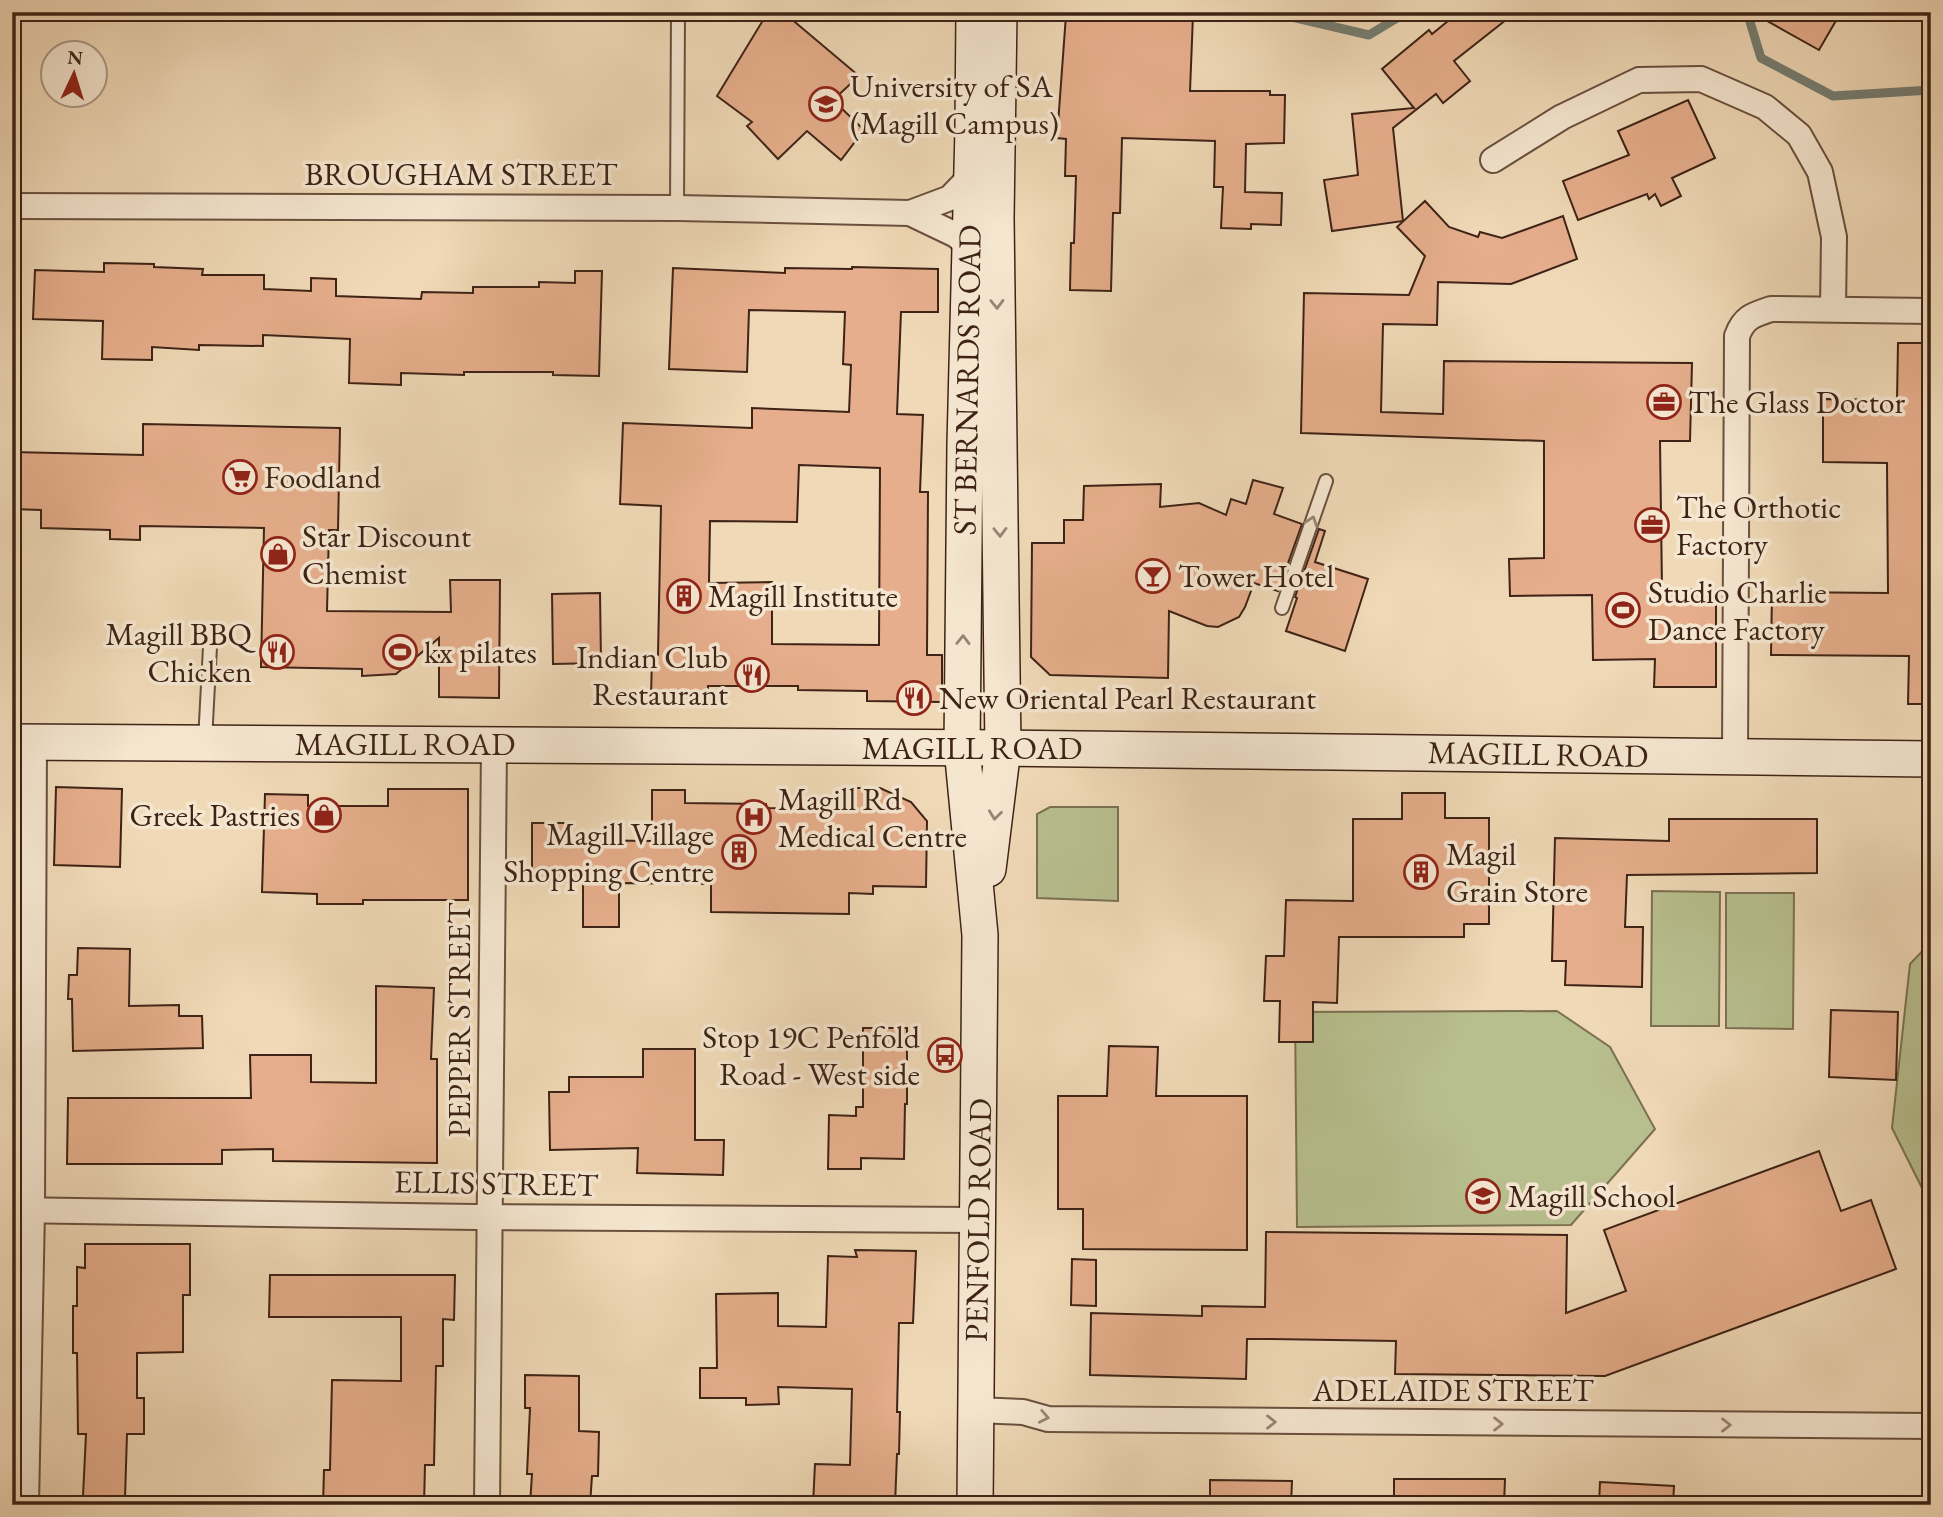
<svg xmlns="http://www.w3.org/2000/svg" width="1943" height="1517" font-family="'EB Garamond',serif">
<rect width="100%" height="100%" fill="#f0d9b7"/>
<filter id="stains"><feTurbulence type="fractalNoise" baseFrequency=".00286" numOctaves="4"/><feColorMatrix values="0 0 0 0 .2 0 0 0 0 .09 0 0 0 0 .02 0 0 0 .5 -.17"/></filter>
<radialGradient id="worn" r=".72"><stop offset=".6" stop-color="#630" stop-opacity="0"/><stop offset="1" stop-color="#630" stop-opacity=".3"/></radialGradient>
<g fill="#b8bf8f" stroke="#7b7152" stroke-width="2">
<polygon points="1050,807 1118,807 1118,901 1037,898 1037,814"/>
<polygon points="1652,891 1720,892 1719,1026 1651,1026"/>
<polygon points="1726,893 1794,893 1793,1029 1726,1028"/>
<polygon points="1931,942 1931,1206 1892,1128 1910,964"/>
<polygon points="1557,1011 1610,1047 1655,1129 1571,1225 1297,1227 1295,1012"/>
</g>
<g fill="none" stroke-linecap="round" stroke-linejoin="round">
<g stroke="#757e73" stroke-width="9">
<polyline points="1289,12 1292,17 1369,35 1407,12"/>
<polyline points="1747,12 1761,58 1833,96 1931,90"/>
</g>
</g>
<g fill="#e6ae8c" stroke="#3e2316" stroke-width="2" fill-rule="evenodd">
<polygon points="768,12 783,12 859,76 833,100 864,130 841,160 807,131 778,159 747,126 752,122 717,96"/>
<polygon points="1139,12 1190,12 1190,15 1193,15 1190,91 1270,91 1270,95 1285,95 1284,143 1246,144 1245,192 1282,193 1281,225 1251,224 1251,229 1221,228 1223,187 1214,187 1215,141 1122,138 1120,213 1113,213 1111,291 1070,290 1071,243 1074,243 1076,176 1065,176 1066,139 1057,138 1066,15 1138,19"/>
<polygon points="1459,12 1516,12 1454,61 1470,81 1443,103 1436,94 1393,128 1403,221 1332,231 1324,180 1358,175 1352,114 1414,108 1382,69 1429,30 1432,34"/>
<polygon points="1751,12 1841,12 1819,50"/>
<polygon points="1688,100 1715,158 1672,178 1681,196 1661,206 1655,194 1649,199 1647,194 1578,220 1563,181 1629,155 1618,131"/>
<polygon points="1425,201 1449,227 1478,237 1480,232 1502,238 1563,216 1577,259 1511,284 1438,282 1437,325 1383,324 1381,412 1443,414 1444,361 1692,363 1690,441 1660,441 1662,589 1716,590 1716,687 1654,687 1655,659 1593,660 1592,595 1510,596 1509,559 1544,558 1544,441 1301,433 1304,293 1409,295 1425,256 1397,227"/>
<polygon points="104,263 154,264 154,267 203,269 202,275 264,275 264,289 311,291 311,278 336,279 336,296 421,299 422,292 473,293 473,287 539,287 539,282 575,283 575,271 602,271 599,376 553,375 553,372 464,372 464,375 401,373 401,385 349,383 350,339 263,335 263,346 199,345 199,350 152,347 152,360 102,359 103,321 33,319 35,270 104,272"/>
<path d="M852,267L938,269V312H901L897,414L923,415L920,492H928L927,655H942V702L867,701V691L798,690V686H708V698L651,697L652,656L658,655L661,506L620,504L623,423L752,428V408L849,412L851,365L843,364L845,312L749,310L747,372L669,369L673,268L785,273V268L852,269ZM799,465L880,468L879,645L772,644V582L709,583L710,521L797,522Z"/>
<polygon points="1898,343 1931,343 1931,704 1908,704 1909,656 1771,655 1772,592 1888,593 1887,463 1823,462 1823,399 1897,400"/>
<polygon points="143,424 340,428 338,530 329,530 327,611 451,612 450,580 500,580 499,698 439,697 439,638 396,674 362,676 362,669 261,667 264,528 140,526 140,540 110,539 110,530 41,528 41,510 12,509 12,452 143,455"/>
<polygon points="1253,480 1283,488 1274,514 1302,524 1278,591 1254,583 1245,607 1239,617 1218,627 1207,626 1169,611 1168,678 1050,675 1031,657 1032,543 1064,543 1064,520 1083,520 1084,486 1161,484 1160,507 1199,503 1226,515 1231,499 1246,504"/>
<polygon points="1319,529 1325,531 1315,562 1368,579 1345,651 1286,631 1297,598 1295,597"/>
<polygon points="600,593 601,663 553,664 552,594"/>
<polygon points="56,787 122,789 120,867 54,865"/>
<polygon points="855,788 880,788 911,802 927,821 926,887 873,886 873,894 849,893 849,914 711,912 711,884 619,883 619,927 583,927 583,882 532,882 532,823 569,823 569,840 652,841 652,790 685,790 685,803 766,804 766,808 855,809"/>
<polygon points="388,789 468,789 468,900 363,900 363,904 317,904 317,894 262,892 265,794 308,795 308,806 388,806"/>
<polygon points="1402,793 1445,793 1445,818 1489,818 1489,924 1464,924 1464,937 1339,937 1337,1003 1313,1002 1313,1042 1279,1042 1280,1001 1264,1001 1266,956 1284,956 1286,900 1353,901 1353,819 1402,819"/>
<polygon points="1669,819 1817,819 1817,873 1627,875 1625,927 1643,927 1642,987 1565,985 1566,961 1552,961 1555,838 1669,841"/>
<polygon points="78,948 130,949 129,1006 179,1005 179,1016 202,1016 203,1048 73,1051 72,999 68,999 69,975 77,975"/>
<polygon points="376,986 434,988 431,1059 437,1059 437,1163 273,1161 273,1149 222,1150 222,1164 67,1164 68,1098 251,1098 250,1055 311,1055 311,1082 376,1083"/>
<polygon points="1831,1010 1898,1012 1896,1080 1829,1077"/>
<polygon points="863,1028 907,1028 907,1104 905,1104 904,1159 861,1158 861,1169 828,1169 829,1115 856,1116 856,1107 863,1107"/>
<polygon points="1109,1046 1158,1047 1156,1096 1247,1096 1247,1250 1083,1249 1083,1209 1058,1209 1058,1096 1107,1096"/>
<polygon points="643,1049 695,1049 695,1140 724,1140 723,1175 637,1173 638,1148 550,1150 549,1092 569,1092 569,1077 643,1077"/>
<polygon points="1819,1151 1841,1211 1871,1200 1896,1269 1605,1376 1395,1374 1396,1341 1271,1339 1247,1339 1246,1379 1090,1375 1091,1313 1202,1316 1202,1306 1265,1307 1266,1232 1567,1235 1566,1313 1626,1291 1604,1230"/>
<polygon points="85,1244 190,1244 190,1295 183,1295 183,1352 137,1353 137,1398 144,1398 144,1434 127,1434 125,1498 83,1496 86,1434 78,1434 77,1353 73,1353 73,1306 77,1306 77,1267 85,1268"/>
<polygon points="855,1250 916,1251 913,1323 899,1323 897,1412 900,1412 899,1454 897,1454 895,1505 813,1505 815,1464 850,1465 852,1389 778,1387 779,1404 746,1405 746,1398 700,1398 700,1368 717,1368 716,1294 778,1293 778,1326 826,1327 828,1256 857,1257"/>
<polygon points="1072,1259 1096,1260 1096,1306 1071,1305"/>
<polygon points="270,1275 455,1275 454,1320 443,1319 443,1366 436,1366 434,1465 425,1465 424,1505 323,1505 324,1470 330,1470 332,1380 401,1381 401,1317 269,1317"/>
<polygon points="525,1375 579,1376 579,1431 599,1432 598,1476 592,1476 590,1505 530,1505 532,1474 527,1474 530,1408 525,1408"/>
<polygon points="1394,1479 1505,1479 1504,1505 1394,1505"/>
<polygon points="1210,1480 1292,1481 1291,1505 1210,1505"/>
<polygon points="1600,1482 1674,1486 1673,1505 1599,1505"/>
</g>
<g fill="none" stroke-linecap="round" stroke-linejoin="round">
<g stroke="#6a503e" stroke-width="16">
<g id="service">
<polyline points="677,208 678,12"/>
<polyline points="1282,608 1326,481"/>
<polyline points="205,741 210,647"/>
</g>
</g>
<g stroke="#6a503e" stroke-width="28">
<g id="minor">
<polyline points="1493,160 1562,117 1639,80 1701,79 1765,107 1799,135 1820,172 1834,237 1833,309"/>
<polyline points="12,206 677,208 910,213 956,235 970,247"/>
<polyline points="910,213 950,198 972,175"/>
<path d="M1735,757L1737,336C1744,317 1753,315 1771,309L1931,311"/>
<polyline points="12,1210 475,1217 979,1220"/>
<polyline points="976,1410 1023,1412 1048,1419 1931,1426"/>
<polyline points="26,1505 32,1211 34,742"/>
<polyline points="487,1505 494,745"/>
</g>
</g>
<g stroke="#3e2316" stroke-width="38">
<g id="secondary">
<polyline points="974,12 973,129 965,445 962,748 980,935 975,1505"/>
<polyline points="12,742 1003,748 1931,759"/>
<polyline points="988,869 1003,748 996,218 999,12"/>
</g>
</g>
<use href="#service" stroke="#f5e6d0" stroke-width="12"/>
<use href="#minor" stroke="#f5e6d0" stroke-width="24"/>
<use href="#secondary" stroke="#f5e6d0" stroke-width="35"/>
</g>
<defs><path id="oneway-chevron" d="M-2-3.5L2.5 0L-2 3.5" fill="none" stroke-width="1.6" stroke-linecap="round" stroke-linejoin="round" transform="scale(1.75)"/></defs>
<g stroke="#9a8473">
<use href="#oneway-chevron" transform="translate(997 304) rotate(89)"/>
<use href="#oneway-chevron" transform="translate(1312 521) rotate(-71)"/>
<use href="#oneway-chevron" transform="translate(1000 532) rotate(89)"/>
<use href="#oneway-chevron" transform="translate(963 640) rotate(-89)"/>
<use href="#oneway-chevron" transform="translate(995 815) rotate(97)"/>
<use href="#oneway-chevron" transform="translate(1044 1417) rotate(11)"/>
<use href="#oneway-chevron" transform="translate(1271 1422)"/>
<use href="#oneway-chevron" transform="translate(1498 1424)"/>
<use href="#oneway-chevron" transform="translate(1726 1425)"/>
</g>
<defs>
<g id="university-ring" transform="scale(1.75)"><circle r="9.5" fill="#f5e6d0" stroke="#8f2418" stroke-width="1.5"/><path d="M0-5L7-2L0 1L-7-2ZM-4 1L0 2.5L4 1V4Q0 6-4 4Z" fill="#8f2418"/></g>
<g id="office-ring" transform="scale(1.75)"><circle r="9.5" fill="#f5e6d0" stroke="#8f2418" stroke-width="1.5"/><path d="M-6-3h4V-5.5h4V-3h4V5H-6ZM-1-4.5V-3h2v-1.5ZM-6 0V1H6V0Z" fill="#8f2418"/></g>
<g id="supermarket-ring" transform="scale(1.75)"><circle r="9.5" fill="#f5e6d0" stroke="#8f2418" stroke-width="1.5"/><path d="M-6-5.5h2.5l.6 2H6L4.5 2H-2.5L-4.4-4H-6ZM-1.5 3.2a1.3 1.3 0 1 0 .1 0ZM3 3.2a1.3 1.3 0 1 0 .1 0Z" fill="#8f2418"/></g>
<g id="shop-ring" transform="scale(1.75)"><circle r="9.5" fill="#f5e6d0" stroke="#8f2418" stroke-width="1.5"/><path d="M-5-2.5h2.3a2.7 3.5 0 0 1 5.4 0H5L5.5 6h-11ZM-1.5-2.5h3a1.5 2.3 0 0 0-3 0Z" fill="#8f2418"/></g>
<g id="bar-ring" transform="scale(1.75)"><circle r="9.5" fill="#f5e6d0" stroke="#8f2418" stroke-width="1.5"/><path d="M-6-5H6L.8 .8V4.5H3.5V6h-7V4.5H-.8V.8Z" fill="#8f2418"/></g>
<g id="building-ring" transform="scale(1.75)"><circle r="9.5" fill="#f5e6d0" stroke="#8f2418" stroke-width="1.5"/><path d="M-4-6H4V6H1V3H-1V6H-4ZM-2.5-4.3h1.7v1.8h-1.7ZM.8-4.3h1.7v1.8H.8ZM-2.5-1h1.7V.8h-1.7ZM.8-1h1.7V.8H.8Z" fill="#8f2418"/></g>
<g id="stadium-ring" transform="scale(1.75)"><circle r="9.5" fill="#f5e6d0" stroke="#8f2418" stroke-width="1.5"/><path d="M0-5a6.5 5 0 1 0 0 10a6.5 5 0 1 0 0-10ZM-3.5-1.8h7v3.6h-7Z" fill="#8f2418"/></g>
<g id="restaurant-ring" transform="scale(1.75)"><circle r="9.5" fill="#f5e6d0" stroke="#8f2418" stroke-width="1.5"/><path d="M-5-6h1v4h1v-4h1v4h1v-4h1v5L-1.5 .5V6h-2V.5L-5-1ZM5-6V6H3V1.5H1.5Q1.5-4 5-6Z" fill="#8f2418"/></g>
<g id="hospital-ring" transform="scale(1.75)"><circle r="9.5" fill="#f5e6d0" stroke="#8f2418" stroke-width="1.5"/><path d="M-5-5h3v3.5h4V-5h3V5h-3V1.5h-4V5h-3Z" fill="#8f2418"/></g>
<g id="bus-ring" transform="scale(1.75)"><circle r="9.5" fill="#f5e6d0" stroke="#8f2418" stroke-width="1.5"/><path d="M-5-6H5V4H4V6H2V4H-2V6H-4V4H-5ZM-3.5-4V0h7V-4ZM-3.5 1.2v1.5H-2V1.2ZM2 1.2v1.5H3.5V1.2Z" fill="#8f2418"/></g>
<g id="school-ring" transform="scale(1.75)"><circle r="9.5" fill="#f5e6d0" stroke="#8f2418" stroke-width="1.5"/><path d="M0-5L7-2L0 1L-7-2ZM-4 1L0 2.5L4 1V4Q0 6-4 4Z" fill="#8f2418"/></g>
</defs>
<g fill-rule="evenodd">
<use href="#university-ring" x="826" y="104"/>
<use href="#office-ring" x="1664" y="402"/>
<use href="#supermarket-ring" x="240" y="477"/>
<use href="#office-ring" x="1652" y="525"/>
<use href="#shop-ring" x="278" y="554"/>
<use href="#bar-ring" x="1153" y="576"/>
<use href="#building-ring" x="684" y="596"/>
<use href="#stadium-ring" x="1623" y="610"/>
<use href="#restaurant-ring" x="277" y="652"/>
<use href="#stadium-ring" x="400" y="652"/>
<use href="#restaurant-ring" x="752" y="675"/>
<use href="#restaurant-ring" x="914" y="698"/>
<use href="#shop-ring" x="324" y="815"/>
<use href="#hospital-ring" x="754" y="817"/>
<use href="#building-ring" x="739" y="852"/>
<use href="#building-ring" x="1421" y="872"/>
<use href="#bus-ring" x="945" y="1055"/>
<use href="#school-ring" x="1483" y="1196"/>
</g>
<g text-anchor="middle" stroke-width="7" stroke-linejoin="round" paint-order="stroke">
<g font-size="32" fill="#3e2316" stroke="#f5e6d0" text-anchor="start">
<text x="850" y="97">University of SA<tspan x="850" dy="37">(Magill Campus)</tspan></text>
<text x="1688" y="413">The Glass Doctor</text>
<text x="264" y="488">Foodland</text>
<text x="1676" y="518">The Orthotic<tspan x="1676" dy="37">Factory</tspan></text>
<text x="302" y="547">Star Discount<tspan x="302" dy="37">Chemist</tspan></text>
<text x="1178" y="587">Tower Hotel</text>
<text x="1648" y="603">Studio Charlie<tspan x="1648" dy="37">Dance Factory</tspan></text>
<text x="708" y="607">Magill Institute</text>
<text x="252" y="645" text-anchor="end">Magill BBQ<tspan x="252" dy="37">Chicken</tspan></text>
<text x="424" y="663">kx pilates</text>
<text x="728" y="668" text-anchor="end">Indian Club<tspan x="728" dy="37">Restaurant</tspan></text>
<text x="939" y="709">New Oriental Pearl Restaurant</text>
<text x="778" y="810">Magill Rd<tspan x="778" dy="37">Medical Centre</tspan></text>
<text x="300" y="826" text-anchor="end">Greek Pastries</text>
<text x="714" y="845" text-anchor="end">Magill Village<tspan x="714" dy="37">Shopping Centre</tspan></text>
<text x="1446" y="865">Magil<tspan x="1446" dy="37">Grain Store</tspan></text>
<text x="920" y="1048" text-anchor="end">Stop 19C Penfold<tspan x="920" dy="37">Road - West side</tspan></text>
<text x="1508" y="1207">Magill School</text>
</g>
<g font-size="32" fill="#3e2316" stroke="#f5e6d0">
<text x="461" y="185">BROUGHAM STREET</text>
<text transform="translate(967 380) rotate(-89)" y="11">ST BERNARDS ROAD</text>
<text x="405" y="755">MAGILL ROAD</text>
<text x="972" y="759">MAGILL ROAD</text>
<text transform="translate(1538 754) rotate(1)" y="11">MAGILL ROAD</text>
<text transform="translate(459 1020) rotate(-90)" y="11">PEPPER STREET</text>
<text transform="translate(496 1183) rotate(1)" y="11">ELLIS STREET</text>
<text transform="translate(978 1220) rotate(-89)" y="11">PENFOLD ROAD</text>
<text x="1453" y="1401">ADELAIDE STREET</text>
</g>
</g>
<rect width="1943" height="1517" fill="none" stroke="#f0d9b7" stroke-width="42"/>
<rect x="14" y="14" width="1915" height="1489" fill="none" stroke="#3e2316" stroke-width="3.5"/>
<rect x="21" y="21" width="1901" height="1475" fill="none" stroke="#3e2316" stroke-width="2"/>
<g transform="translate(74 74) rotate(4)"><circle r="33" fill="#f5e6d0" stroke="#ac9886" stroke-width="2"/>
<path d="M0-5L12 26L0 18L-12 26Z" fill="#8f2418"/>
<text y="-10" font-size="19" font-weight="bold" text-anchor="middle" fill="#3e2316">N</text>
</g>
<rect width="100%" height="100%" filter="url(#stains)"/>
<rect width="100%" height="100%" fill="url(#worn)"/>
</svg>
